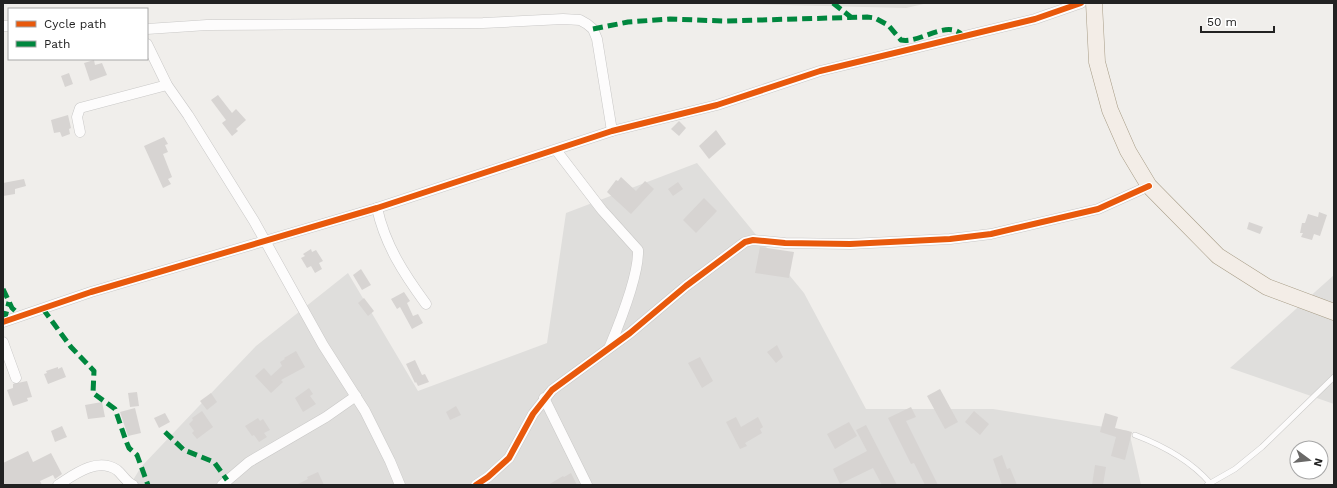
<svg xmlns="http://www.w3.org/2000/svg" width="1337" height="488" font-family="'Work Sans',sans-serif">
<rect width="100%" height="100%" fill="#f0eeeb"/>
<g fill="#dfdedc">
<polygon points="697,163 804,293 866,409 993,409 1129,431 1141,485 130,485 141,467 256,346 348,273 418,391 547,343 566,213"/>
<polygon points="1334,275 1334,404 1230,368"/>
</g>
<polygon fill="#e0deda" points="699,3 928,3 906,8"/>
<g fill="#d7d4d2">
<polygon points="94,60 95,65 102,63 107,75 90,81 84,63"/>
<polygon points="69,73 73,84 65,87 61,76"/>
<polygon points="218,95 232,113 236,109 246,120 236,129 238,131 232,136 222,123 226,120 211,100"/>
<polygon points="68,115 71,128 69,129 70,134 62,137 60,132 54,133 51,120"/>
<polygon points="679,121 686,128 679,136 671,129"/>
<polygon points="716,130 726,144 709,159 699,146"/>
<polygon points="164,137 168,144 165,145 168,152 163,154 172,177 168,179 171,184 163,188 144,146"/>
<polygon points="621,177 636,191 645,181 654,189 631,214 607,192 616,180 618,181"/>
<polygon points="24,179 26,186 15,189 15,194 3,196 3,183"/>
<polygon points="678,182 683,189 673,196 668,189"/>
<polygon points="704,198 717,211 696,233 683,220"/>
<polygon points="1319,212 1327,215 1320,236 1314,234 1312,240 1301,237 1303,233 1300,233 1302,223 1305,223 1308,214 1318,217"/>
<polygon points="1249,222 1263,227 1260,234 1247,229"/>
<polygon points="760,247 794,252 789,278 755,273"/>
<polygon points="311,249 312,252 316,250 323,261 319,263 322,269 315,273 311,266 307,268 301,258 305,256 303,254"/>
<polygon points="361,269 371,285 362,290 353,275"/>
<polygon points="404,292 410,301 407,303 413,316 418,314 423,323 412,329 400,307 397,309 391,299"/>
<polygon points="364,298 374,311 368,316 358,303"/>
<polygon points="777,345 783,357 776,363 767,352"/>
<polygon points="296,351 305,367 281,380 283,382 271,393 255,376 264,368 271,376 282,366 280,362 285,359 284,358"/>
<polygon points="700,357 713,381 702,388 688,363"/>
<polygon points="415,360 422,375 425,374 429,382 418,386 416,382 415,383 406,364"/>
<polygon points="58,367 58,369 62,367 66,377 48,384 44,374 47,373 46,371"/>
<polygon points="27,381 32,397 27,398 28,401 13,406 7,390 13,388 13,384"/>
<polygon points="309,388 313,394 310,396 316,404 303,412 295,398"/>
<polygon points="940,389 958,422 945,429 927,396"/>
<polygon points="137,392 139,406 130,407 128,393"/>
<polygon points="211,393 217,402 207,410 200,401"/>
<polygon points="102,402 105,417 88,419 85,405"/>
<polygon points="456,406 461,415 450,420 446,412"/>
<polygon points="911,407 916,417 906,421 938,485 925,485 914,463 911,464 888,418"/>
<polygon points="135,408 141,433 128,436 120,412"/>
<polygon points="202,411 213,427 197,439 192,433 194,431 189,424 193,420 192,418"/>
<polygon points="974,411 989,424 980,435 965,422"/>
<polygon points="165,413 170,422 159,428 154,418"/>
<polygon points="1105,413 1118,417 1115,428 1132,432 1125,460 1111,456 1116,437 1100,432"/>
<polygon points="736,417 741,427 758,417 763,427 760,429 762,433 745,443 747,446 740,449 726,422"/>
<polygon points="258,418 260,421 263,419 270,430 264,433 267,437 259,442 254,435 252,436 245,426"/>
<polygon points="849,422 857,436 835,449 827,434"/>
<polygon points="866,425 882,456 897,485 882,485 873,468 840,484 833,469 867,451 856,430"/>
<polygon points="62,426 67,437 55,442 51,431"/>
<polygon points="28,451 33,462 51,453 62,474 55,479 53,475 40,481 42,485 3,485 3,463"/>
<polygon points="1002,455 1007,469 1010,468 1017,485 1002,485 993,459"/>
<polygon points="1095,465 1106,467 1103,485 1092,485"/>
<polygon points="318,472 324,485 296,485 308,479 307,477"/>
<polygon points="571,473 577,485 548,485 563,476 564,477"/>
</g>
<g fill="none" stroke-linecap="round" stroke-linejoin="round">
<g stroke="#c9c8c7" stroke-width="6">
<g id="lane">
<path d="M1135,435C1164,446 1190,460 1210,483"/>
<polyline points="1207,485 1235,469 1262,447 1334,377"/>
</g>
</g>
<g stroke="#c9c8c7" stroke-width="11">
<g id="street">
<polyline points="3,26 9,26"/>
<polyline points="147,29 207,25 483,23 563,19 580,20 587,24 593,29 597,39 612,131"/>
<polyline points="147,44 167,85 188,115 254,221 323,345 365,411 390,461 400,485"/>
<polyline points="80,132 77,117 80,108 167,85"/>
<path d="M556,150L602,210L638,250C639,275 620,322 610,346"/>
<path d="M377,208C385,245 404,274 426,304"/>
<polyline points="3,322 91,292 377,208 612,131 717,105 820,71 1035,19 1081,3"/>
<polyline points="3,342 16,378"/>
<polyline points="544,398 587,485"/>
<path d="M58,485C75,474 97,457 117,470C123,475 126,482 133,485"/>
<polyline points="222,485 249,462 326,417 356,396"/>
<polyline points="476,485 488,477 509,458 533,414 552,390 630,333 686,286 745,242 753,240 785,243 850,244 950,239 991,234 1098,209 1149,186"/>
</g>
</g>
<g stroke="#a79c86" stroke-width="17">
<polyline id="primary" points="1094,3 1097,62 1110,110 1128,151 1149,186 1218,256 1267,287 1334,312"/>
</g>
<use href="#lane" stroke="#fdfcfc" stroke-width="5"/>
<use href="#street" stroke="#fdfcfc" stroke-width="10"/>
<use href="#primary" stroke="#f3ede7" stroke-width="16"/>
<g stroke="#00873e" stroke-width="5" stroke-dasharray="10 5" stroke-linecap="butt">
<polyline points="833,3 852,18"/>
<path d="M593,29L628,22L670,19L724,21L867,17L875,18L888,25L901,40C920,44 948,18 963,36"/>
<polyline points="3,289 12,308 21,316"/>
<polyline points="43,309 71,347 94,371 93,393 115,409 126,441 129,448 137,455 148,485"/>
<polyline points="4,321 9,302"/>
<polyline points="165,432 184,450 214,462 227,480"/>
</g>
<g stroke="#fff" stroke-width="8">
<g id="cycleway">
<polyline points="3,322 91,292 377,208 612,131 717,105 820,71 1035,19 1081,3"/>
<polyline points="476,485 488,477 509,458 533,414 552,390 630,333 686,286 745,242 753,240 785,243 850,244 950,239 991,234 1098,209 1149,186"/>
</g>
</g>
<use href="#cycleway" stroke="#e8590c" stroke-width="6"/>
</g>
<rect width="1337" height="488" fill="none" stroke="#222222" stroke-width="8"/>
<rect x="8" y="8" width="140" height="52" fill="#ffffff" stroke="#a7a7a7"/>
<rect x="16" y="21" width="20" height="6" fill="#e8590c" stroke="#a7a7a7"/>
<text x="44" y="28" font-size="12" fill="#222222">Cycle path</text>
<rect x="16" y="41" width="20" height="6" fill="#00873e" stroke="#a7a7a7"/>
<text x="44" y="48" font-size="12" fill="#222222">Path</text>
<g transform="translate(1309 460) rotate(105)"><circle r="19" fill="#ffffff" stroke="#a7a7a7"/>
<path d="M0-3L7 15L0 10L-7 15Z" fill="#6a6968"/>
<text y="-6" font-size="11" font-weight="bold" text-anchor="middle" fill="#222222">N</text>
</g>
<path d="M1201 26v6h73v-6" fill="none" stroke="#222222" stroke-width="2"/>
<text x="1207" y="26" font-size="12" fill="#222222" stroke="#ffffff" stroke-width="3" paint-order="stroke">50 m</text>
</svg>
